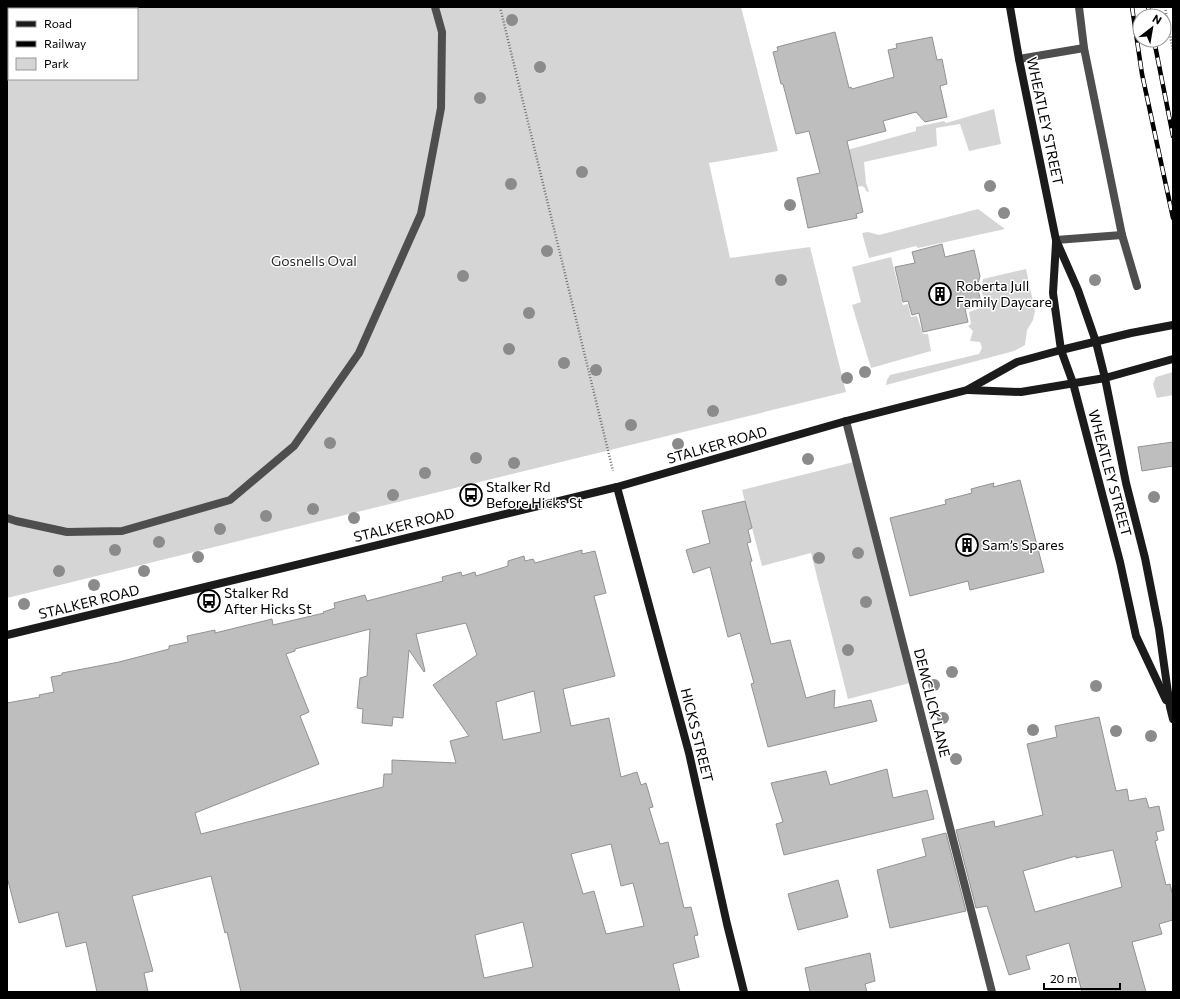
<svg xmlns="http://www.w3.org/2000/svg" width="1180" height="999" font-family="Commissioner,sans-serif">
<rect width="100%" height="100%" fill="#fff"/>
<g fill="#d5d5d5" fill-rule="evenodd">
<path d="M7,7H741L778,151L709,163L730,258L810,247L846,392L7,598ZM9,9H137V79H9Z"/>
<polygon points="994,109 1001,144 969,151 960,124 936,128 937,146 864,162 866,183 869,192 866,191 865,188 862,186 857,187 855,174 850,174 840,152 916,131 916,127 944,121 946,123"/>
<polygon points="978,209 1005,229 918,248 916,246 869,258 862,233 868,232 879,235"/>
<polygon points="891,257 903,305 908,304 911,317 917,316 923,334 928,334 931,351 871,368 852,305 861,302 852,267"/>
<polygon points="1026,269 1035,311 1033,320 1027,330 1025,345 1014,351 886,385 887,380 890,375 979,354 982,348 980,342 970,341 973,331 968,326 971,324 969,312 986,306 981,289 983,279"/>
<polygon points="1173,372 1173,395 1157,398 1153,384 1156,377"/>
<polygon points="854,462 910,683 848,699 811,553 762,566 742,490"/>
</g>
<g fill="#bebebe" stroke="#929292" fill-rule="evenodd">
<polygon points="835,32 849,88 851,87 852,89 894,77 888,50 897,48 896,44 932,37 937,60 942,59 947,84 940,86 947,117 925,122 916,112 883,121 886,131 847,141 863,212 856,214 857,218 808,228 797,178 820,173 809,131 796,134 783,84 781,84 773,52 778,51 777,47"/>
<polygon points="942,244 945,257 974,250 980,276 977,287 982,305 965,309 968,322 923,332 919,313 912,315 908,301 903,302 895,267 915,263 912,252"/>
<polygon points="1173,442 1173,466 1142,471 1138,447"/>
<polygon points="1020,480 1044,572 970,590 968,581 910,596 890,518 946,504 945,500 972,493 971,489 994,483 993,487"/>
<polygon points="745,501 752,528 748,530 751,542 747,543 752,561 750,562 771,644 790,640 806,698 835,690 834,708 871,700 877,721 768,747 751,684 754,683 740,633 728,637 710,567 693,573 686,550 710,543 702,511"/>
<path d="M582,550V554L595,551L606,593L594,596L615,676L563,689L571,726L609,718L621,777L637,772L641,785L646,783L653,807L649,808L660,844L668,842L684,908L691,907L698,935L694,936L699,957L673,964L680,992H241L227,932L225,933L211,876L132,896L153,971L144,973L148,992H97L86,942L66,947L58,912L19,923L7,877V703L40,697L39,695L54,692L51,677L62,675V673L119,662L169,649V646L188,642L187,636L215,630V633L272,619L273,625L324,613L323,612L335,608L334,603L365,595L367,601L443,581L442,577L461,572L462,576L475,572L476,576L508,566V561L524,556L525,561L533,559L535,563ZM466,623L477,655L433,685L469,736L450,741L456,763L392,760V774H384L383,787L201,834L195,813L319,764L300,716L309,712L286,654L295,651V649L370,629L367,676L360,678L357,708L363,709L362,723L392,726L393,717L403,718L409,650L424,672L425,671L416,634ZM534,691L541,732L503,740L496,702ZM611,844L621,886L633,883L644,926L606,934L594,891L583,894L571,854ZM523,922L533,967L484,978L475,935Z"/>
<path d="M1099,717L1116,791L1127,789L1129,801L1146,798L1149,808L1159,806L1164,830L1156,832L1158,840L1155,841L1166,885L1170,884L1173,896V920L1159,924L1162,934L1132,942L1146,992H1082L1069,943L1026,956L1030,969L1009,975L987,906L976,908L956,830L994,821L995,827L1043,815L1027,744L1057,737L1055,726ZM1113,850L1122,887L1035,912L1023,871L1076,856V858Z"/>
<polygon points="887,769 893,798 927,790 934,819 784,855 776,824 783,822 771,783 826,771 830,785"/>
<polygon points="946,833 966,911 890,928 877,870 926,856 922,839"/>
<polygon points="838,880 848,917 798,930 788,894"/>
<polygon points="870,953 875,981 865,984 867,992 810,992 805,968"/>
</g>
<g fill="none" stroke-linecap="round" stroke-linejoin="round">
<g stroke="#707070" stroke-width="2.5" stroke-dasharray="1 2" stroke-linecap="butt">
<polyline points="500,7 613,471"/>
<polyline points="1165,7 1173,51"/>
</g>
<g stroke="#4e4e4e" stroke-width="8">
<polyline points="1079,7 1084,48 1122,235 1137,286"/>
<polyline points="1019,59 1084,48"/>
<polyline points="1056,240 1122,235"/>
<polyline points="846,421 992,992"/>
<polyline points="7,518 16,521 67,532 122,531 230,500 294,446 359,353 421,214 441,108 442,32 435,7"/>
</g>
<g stroke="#1b1b1b" stroke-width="8">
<polyline points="1010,7 1019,59 1056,240 1078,290 1096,342 1105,378 1126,483 1145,558 1159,629 1170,707 1173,719"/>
<polyline points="1056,243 1053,293 1061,350 1073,383 1120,562 1136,636 1166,700"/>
<polyline points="968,390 1021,392 1105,378 1173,359"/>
<polyline points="617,487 689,753 727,924 744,992"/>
<polyline points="7,635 617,487 846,421 967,390 1017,362 1061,350 1131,333 1173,325"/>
</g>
<g stroke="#000" stroke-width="4.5">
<g id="rail">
<polyline points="1132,7 1142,74 1173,218"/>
<polyline points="1148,7 1150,16"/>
<polyline points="1154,40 1173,136"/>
</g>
</g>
<use href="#rail" stroke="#fff" stroke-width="3" stroke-dasharray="9" stroke-linecap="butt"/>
</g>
<g fill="#8b8b8b">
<circle cx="512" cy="20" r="6"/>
<circle cx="540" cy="67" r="6"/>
<circle cx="480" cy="98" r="6"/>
<circle cx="582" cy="172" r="6"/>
<circle cx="511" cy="184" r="6"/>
<circle cx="990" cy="186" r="6"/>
<circle cx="790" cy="205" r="6"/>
<circle cx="1004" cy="213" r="6"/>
<circle cx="547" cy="251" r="6"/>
<circle cx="463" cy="276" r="6"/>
<circle cx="781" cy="280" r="6"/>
<circle cx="1095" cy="280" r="6"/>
<circle cx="529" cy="313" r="6"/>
<circle cx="509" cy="349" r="6"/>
<circle cx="564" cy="363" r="6"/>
<circle cx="596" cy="370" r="6"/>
<circle cx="865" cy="372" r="6"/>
<circle cx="847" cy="378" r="6"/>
<circle cx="713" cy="411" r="6"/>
<circle cx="631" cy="425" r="6"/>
<circle cx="330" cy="443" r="6"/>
<circle cx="678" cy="444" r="6"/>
<circle cx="476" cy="458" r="6"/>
<circle cx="808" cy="459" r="6"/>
<circle cx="514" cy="463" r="6"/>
<circle cx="425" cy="473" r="6"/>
<circle cx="393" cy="495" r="6"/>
<circle cx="1154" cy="497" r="6"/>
<circle cx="313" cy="509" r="6"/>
<circle cx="266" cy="516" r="6"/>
<circle cx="354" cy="518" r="6"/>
<circle cx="220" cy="529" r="6"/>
<circle cx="159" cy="542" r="6"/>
<circle cx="115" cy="550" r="6"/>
<circle cx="858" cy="553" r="6"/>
<circle cx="198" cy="557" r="6"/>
<circle cx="819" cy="558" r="6"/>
<circle cx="59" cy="571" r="6"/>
<circle cx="144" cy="571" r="6"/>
<circle cx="94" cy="585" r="6"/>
<circle cx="866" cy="602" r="6"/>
<circle cx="24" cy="604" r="6"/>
<circle cx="848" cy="650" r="6"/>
<circle cx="952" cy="672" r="6"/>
<circle cx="934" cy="685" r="6"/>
<circle cx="1096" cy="686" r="6"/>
<circle cx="943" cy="718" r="6"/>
<circle cx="1033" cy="730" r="6"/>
<circle cx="1116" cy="731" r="6"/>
<circle cx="1151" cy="736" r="6"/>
<circle cx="956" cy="759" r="6"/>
</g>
<defs>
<g id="building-ring" transform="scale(1.15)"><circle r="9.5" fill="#fff" stroke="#000" stroke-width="1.5"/><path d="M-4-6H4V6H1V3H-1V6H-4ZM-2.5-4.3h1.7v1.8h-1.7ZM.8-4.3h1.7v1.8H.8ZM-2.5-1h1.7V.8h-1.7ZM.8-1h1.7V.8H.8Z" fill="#000"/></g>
<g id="bus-ring" transform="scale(1.15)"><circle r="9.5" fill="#fff" stroke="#000" stroke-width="1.5"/><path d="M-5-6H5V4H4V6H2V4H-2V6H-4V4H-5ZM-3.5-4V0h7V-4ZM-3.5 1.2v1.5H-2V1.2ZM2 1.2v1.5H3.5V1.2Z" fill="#000"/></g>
</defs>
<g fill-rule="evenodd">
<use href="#building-ring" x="940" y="294"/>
<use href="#bus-ring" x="471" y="495"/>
<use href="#building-ring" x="967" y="545"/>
<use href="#bus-ring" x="209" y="601"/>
</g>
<g text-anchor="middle" stroke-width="3" stroke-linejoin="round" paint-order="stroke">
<g font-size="14" fill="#000" stroke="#fff">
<text transform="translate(1045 121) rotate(78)" y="5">WHEATLEY STREET</text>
<text transform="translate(717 445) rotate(-16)" y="5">STALKER ROAD</text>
<text transform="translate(1110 473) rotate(75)" y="5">WHEATLEY STREET</text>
<text transform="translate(404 525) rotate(-14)" y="5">STALKER ROAD</text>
<text transform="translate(89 602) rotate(-14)" y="5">STALKER ROAD</text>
<text transform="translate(932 703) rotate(76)" y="5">DEMCLICK LANE</text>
<text transform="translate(697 735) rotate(76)" y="5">HICKS STREET</text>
</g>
<g font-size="14" fill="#2c2c2c" stroke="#fff">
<text x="314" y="266">Gosnells Oval</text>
</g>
<g font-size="14" fill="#000" stroke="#fff" text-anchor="start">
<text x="956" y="291">Roberta Jull<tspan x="956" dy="16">Family Daycare</tspan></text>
<text x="486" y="492">Stalker Rd<tspan x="486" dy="16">Before Hicks St</tspan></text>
<text x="982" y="550">Sam’s Spares</text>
<text x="224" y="598">Stalker Rd<tspan x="224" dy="16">After Hicks St</tspan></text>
</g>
</g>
<rect width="1180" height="999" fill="none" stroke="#000000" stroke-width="16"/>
<rect x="8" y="8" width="130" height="72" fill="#ffffff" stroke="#999999"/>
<rect x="16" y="21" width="20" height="6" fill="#1b1b1b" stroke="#999999"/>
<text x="44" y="28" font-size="12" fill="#000000">Road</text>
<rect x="16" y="41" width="20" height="6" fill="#000000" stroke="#999999"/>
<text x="44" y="48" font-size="12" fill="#000000">Railway</text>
<rect x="16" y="58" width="20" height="12" fill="#d5d5d5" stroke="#999999"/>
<text x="44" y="68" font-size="12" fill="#000000">Park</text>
<g transform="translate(1152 28) rotate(31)"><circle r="19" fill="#ffffff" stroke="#999999"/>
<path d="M0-3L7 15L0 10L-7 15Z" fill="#000000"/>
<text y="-6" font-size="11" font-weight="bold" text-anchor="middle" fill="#000000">N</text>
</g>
<path d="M1044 983v6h76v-6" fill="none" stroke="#000000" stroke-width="2"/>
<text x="1050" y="983" font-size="12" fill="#000000" stroke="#ffffff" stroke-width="3" paint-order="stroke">20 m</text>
</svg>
